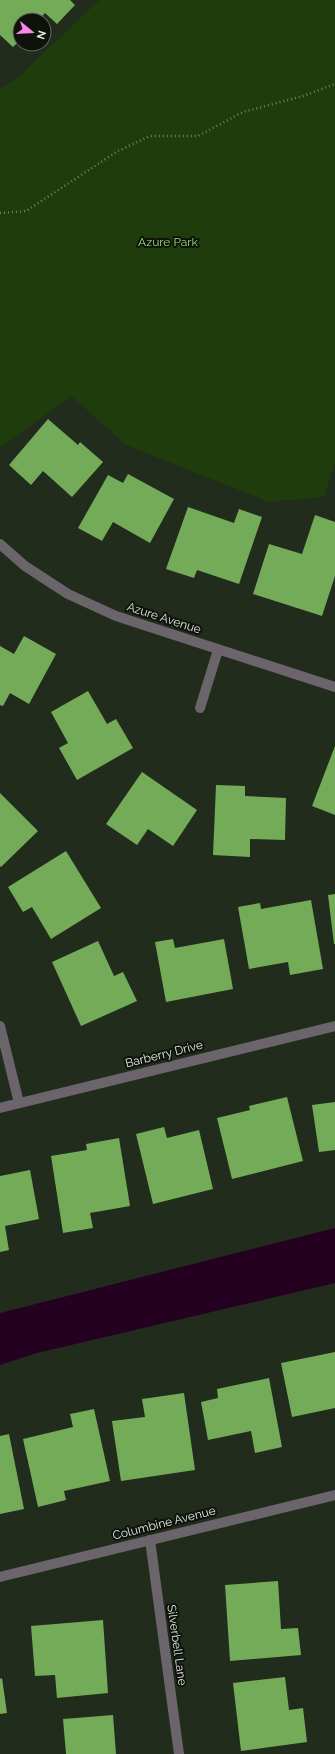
<svg xmlns="http://www.w3.org/2000/svg" width="335" height="1754" font-family="Raleway,sans-serif">
<rect width="100%" height="100%" fill="#212c1c"/>
<polygon fill="#1e3c0c" points="99,0 335,0 335,463 324,497 269,502 126,445 71,396 0,448 0,89 18,77"/>
<polygon fill="#240120" points="335,1228 335,1283 37,1353 0,1365 0,1313"/>
<g fill="#74ab58">
<polygon points="0,0 70,0 75,5 57,24 45,13 39,20 20,20 20,40 13,47 0,35"/>
<polygon points="48,419 78,445 80,442 103,462 72,497 43,471 31,485 9,465"/>
<polygon points="128,474 174,499 150,543 113,522 102,541 78,528 108,475 123,483"/>
<polygon points="188,507 234,523 239,509 262,517 239,584 197,570 194,578 166,569"/>
<polygon points="315,515 335,522 335,576 322,616 253,594 269,544 302,554"/>
<polygon points="24,636 56,654 29,704 10,693 3,706 0,705 0,646 14,654"/>
<polygon points="88,691 107,724 116,719 133,748 77,780 59,748 68,743 51,712"/>
<polygon points="335,746 335,815 312,806"/>
<polygon points="142,772 197,810 173,846 148,829 137,845 106,824"/>
<polygon points="216,785 245,786 245,796 286,798 285,840 250,839 250,857 213,855"/>
<polygon points="0,793 38,831 1,867 0,866"/>
<polygon points="66,851 101,908 51,939 32,907 23,912 8,887"/>
<polygon points="335,894 335,944 334,944 328,895"/>
<polygon points="311,900 323,969 290,975 288,962 249,969 238,907 260,903 261,909"/>
<polygon points="173,939 175,948 224,939 233,989 166,1002 155,942"/>
<polygon points="98,941 114,976 123,972 137,1001 81,1026 52,962"/>
<polygon points="287,1097 303,1161 232,1179 217,1118 250,1110 249,1106"/>
<polygon points="335,1102 335,1150 319,1152 312,1105"/>
<polygon points="164,1127 167,1138 199,1130 213,1189 153,1204 136,1134"/>
<polygon points="119,1138 130,1206 90,1213 93,1228 63,1233 51,1156 87,1150 86,1144"/>
<polygon points="30,1170 39,1219 5,1226 9,1250 0,1252 0,1176"/>
<polygon points="335,1352 335,1408 292,1417 281,1363"/>
<polygon points="269,1378 282,1447 255,1453 251,1431 208,1440 201,1402 218,1398 217,1389"/>
<polygon points="184,1393 195,1470 121,1481 112,1421 145,1417 142,1399"/>
<polygon points="94,1409 110,1481 64,1491 66,1500 38,1507 23,1439 73,1427 70,1414"/>
<polygon points="9,1434 24,1509 0,1514 0,1436"/>
<polygon points="278,1581 281,1629 298,1628 301,1655 230,1661 225,1585"/>
<polygon points="103,1620 108,1693 57,1698 55,1675 35,1676 31,1626"/>
<polygon points="285,1677 289,1710 303,1708 307,1742 241,1751 233,1683"/>
<polygon points="2,1678 7,1713 0,1714 0,1679"/>
<polygon points="113,1715 116,1754 66,1754 63,1719"/>
</g>
<g fill="none" stroke-linecap="round" stroke-linejoin="round">
<polyline stroke="#757e70" stroke-width="2.5" stroke-dasharray="1 3" stroke-linecap="butt" points="0,213 26,211 118,151 150,136 198,136 243,112 303,96 335,84"/>
<g stroke="#6c646b" stroke-width="10">
<polyline points="0,544 25,566 68,594 116,616 335,687"/>
<polyline points="200,708 218,650"/>
<polyline points="0,1026 19,1103"/>
<polyline points="0,1108 335,1026"/>
<polyline points="150,1540 179,1754"/>
<polyline points="0,1577 335,1495"/>
</g>
</g>
<g text-anchor="middle" stroke-width="4" stroke-linejoin="round" paint-order="stroke">
<g font-size="12" fill="#96dd72" stroke="#0e120b">
<text x="168" y="246">Azure Park</text>
</g>
<g font-size="12" fill="#e1e8de" stroke="#0e120b">
<text transform="translate(164 618) rotate(18)" y="4">Azure Avenue</text>
<text transform="translate(164 1054) rotate(-14)" y="4">Barberry Drive</text>
<text transform="translate(164 1523) rotate(-14)" y="4">Columbine Avenue</text>
<text transform="translate(177 1645) rotate(82)" y="4">Silverbell Lane</text>
</g>
</g>
<g transform="translate(32 32) rotate(108)"><circle r="19" fill="#0e120b" stroke="#62685f"/>
<path d="M0-3L7 15L0 10L-7 15Z" fill="#f987e9"/>
<text y="-6" font-size="11" font-weight="bold" text-anchor="middle" fill="#e1e8de">N</text>
</g>
</svg>
